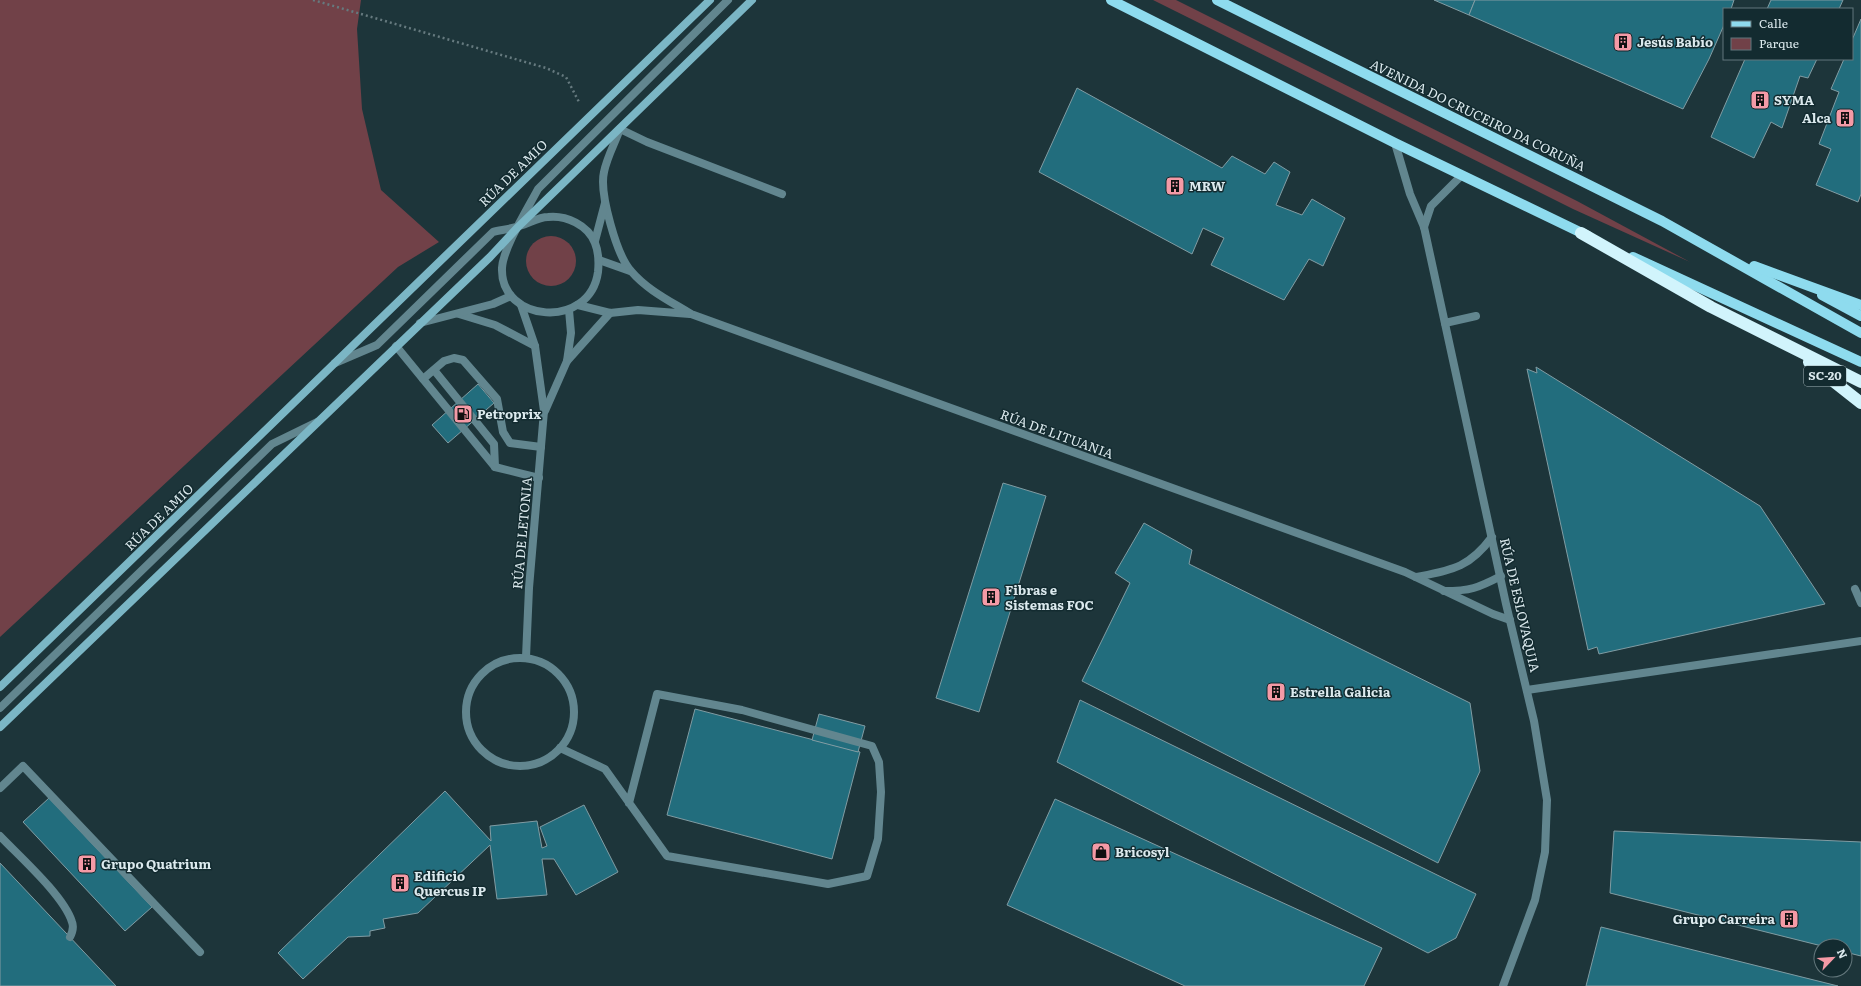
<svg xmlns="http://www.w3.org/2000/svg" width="1861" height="986" font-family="Literata,serif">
<rect width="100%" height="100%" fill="#1d353a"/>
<g fill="#714148">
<polygon points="0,0 361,0 357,29 362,109 381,190 439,242 398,267 0,637"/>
<polygon points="1153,0 1176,0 1577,201 1690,262 1573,209"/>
<circle cx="551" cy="261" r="25"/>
</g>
<g fill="#226d7d" stroke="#819ca3">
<polygon points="1434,0 1475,0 1469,15"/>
<polygon points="1475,0 1734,0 1731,9 1724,9 1724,25 1709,59 1683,109 1469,15"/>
<polygon points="1771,0 1843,0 1839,9 1767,9"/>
<polygon points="1861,19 1861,194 1858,202 1816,185 1831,149 1819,144 1839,92 1831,89 1844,59 1852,59 1852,40"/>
<polygon points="1745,59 1817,59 1808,78 1800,76 1782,128 1771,122 1754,158 1711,137"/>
<polygon points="1077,88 1222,168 1232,156 1265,174 1274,162 1290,172 1276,205 1302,215 1312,199 1345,218 1323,266 1309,259 1284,300 1211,265 1224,238 1203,228 1192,254 1039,172"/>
<polygon points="1536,367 1760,506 1825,604 1599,654 1597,647 1588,650 1527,369 1537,373"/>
<polygon points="478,384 494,403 448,443 432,425"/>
<polygon points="1003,483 1046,496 979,712 936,698"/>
<polygon points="1144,523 1192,550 1189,564 1470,703 1480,771 1438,863 1082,681 1130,583 1115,573"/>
<polygon points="1080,700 1476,894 1456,938 1428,953 1057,762"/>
<polygon points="695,709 860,752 832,859 667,815"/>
<polygon points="819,714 865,726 858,752 812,740"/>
<polygon points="445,791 491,841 490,826 537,821 542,848 547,846 540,827 584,805 618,872 576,895 554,859 542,859 547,895 497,899 490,845 418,913 383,919 385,928 370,931 370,936 348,937 303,979 278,953"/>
<polygon points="49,798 152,907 125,931 23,822"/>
<polygon points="1055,799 1382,948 1364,986 1185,986 1007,905"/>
<polygon points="1614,831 1861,842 1861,956 1845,952 1845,946 1822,946 1610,893"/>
<polygon points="0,863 116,986 0,986"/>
<polygon points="1601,927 1838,986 1586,986"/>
</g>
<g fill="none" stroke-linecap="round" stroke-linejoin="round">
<polyline stroke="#667a7f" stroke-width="2.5" stroke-dasharray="2 3" stroke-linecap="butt" points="313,0 546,68 566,77 579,102"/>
<g stroke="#62868f" stroke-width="8">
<polyline points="620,129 647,142 782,194"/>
<polyline points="1445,323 1476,316"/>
<polyline points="396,346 495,467 539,478"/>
<polyline points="434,370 494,444 495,467"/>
<polyline points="423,379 444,361 454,358 463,360 497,399 503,432 510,443 541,447"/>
<polyline points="1855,589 1861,603"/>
<polyline points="1527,690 1861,641"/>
<polyline points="560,748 605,769 667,856 828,884 867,876 878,839 881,792 879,762 872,746 742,710 657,694 629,803"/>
<polyline points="0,788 23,766 200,952"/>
<path d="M0,836C20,857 64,896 72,922C74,927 72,933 70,937"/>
</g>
<g stroke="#62868f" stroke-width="8">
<path d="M620,129C615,143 607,157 604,172C599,193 617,256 631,271C647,290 670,301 691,314L1405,572L1493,614L1510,620"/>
<polyline points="1395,143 1410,194 1424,227 1506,604 1534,721 1547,800 1545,852 1535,900 1503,986"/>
<polyline points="1424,227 1431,206 1462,175"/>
<polyline points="595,241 605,203"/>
<polyline points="599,260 630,271"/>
<polyline points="521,305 535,346 544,411 529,588 526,657"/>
<polyline points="578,305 610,313 638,310 690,314"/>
<polyline points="459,314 495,325 535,346"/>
<polyline points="420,323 493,304 511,296"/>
<polyline points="567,361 571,333 569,310"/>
<path d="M335,363L377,345L493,232C501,230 511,229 519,226C528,224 538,217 548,217C566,215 588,225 595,243C599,253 599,262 598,272C590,330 500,323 502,268C503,248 528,208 538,189L728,0"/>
<polyline points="545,411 567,361 610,313"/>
<path d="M1416,577C1452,570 1469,568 1492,537"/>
<path d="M1444,591C1470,591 1478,588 1501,576"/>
<circle cx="520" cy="712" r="54"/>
<polyline points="0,708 272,444 317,422"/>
</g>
<g stroke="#7bb6c5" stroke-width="8">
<polyline points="0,687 710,0"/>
<polyline points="0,727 490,257 518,227 752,0"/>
</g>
<g stroke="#8edbee" stroke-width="10">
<polyline points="1111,0 1395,143 1588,236"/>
<polyline points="1217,0 1662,221 1861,333"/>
<polyline points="1633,257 1861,362"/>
<polyline points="1754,266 1861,305"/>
<polyline points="1822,295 1861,316"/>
</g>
<g stroke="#d1f4fc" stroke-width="12">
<polyline points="1581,233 1711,307 1861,382"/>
<polyline points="1809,362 1861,403"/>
</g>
</g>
<defs>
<g id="building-square" transform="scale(1)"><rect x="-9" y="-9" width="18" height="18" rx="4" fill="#f49aa6" stroke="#132b30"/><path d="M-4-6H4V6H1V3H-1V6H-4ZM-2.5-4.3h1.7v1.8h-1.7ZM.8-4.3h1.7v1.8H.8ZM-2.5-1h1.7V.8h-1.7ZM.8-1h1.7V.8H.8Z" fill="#111"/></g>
<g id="fuel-square" transform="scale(1)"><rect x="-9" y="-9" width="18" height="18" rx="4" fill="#f49aa6" stroke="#132b30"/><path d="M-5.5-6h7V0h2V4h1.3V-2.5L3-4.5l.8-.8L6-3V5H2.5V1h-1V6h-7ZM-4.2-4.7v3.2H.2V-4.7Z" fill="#111"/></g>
<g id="shop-square" transform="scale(1)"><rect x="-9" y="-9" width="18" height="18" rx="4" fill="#f49aa6" stroke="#132b30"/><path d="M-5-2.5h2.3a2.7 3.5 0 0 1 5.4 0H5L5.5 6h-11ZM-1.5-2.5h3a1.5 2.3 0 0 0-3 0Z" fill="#111"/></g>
</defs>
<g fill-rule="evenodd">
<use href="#building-square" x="1623" y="42"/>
<use href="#building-square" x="1760" y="100"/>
<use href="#building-square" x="1845" y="118"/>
<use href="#building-square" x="1175" y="186"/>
<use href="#fuel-square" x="463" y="414"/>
<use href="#building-square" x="991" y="597"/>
<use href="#building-square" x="1276" y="692"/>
<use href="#shop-square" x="1101" y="852"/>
<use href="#building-square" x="87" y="864"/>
<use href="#building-square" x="400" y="883"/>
<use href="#building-square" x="1789" y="919"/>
</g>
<g text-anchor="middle" stroke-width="3" stroke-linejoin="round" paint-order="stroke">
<rect fill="#132b30" stroke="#a0b1b5" stroke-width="1" x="1804" y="366" width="42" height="20" rx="3"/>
<g font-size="12" font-weight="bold" fill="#dceaee">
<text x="1825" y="380">SC-20</text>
</g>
<g font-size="13" font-weight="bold" fill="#dceaee" stroke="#132b30" text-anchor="start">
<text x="1637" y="47">Jesús Babío</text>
<text x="1774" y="105">SYMA</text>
<text x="1831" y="123" text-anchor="end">Alca</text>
<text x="1189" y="191">MRW</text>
<text x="477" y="419">Petroprix</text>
<text x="1005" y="595">Fibras e<tspan x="1005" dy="15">Sistemas FOC</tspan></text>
<text x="1290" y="697">Estrella Galicia</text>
<text x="1115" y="857">Bricosyl</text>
<text x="101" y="869">Grupo Quatrium</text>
<text x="414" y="881">Edificio<tspan x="414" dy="15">Quercus IP</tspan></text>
<text x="1775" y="924" text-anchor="end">Grupo Carreira</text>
</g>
<g font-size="13" fill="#dceaee" stroke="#132b30">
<text transform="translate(1478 115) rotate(26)" y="5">AVENIDA DO CRUCEIRO DA CORUÑA</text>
<text transform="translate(513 173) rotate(-44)" y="5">RÚA DE AMIO</text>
<text transform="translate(1057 434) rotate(20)" y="5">RÚA DE LITUANIA</text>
<text transform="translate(159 517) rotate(-44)" y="5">RÚA DE AMIO</text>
<text transform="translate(522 533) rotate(-85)" y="5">RÚA DE LETONIA</text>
<text transform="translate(1520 605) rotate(77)" y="5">RÚA DE ESLOVAQUIA</text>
</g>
</g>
<rect x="1723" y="8" width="130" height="52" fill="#132b30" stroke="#63777c"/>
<rect x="1731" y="21" width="20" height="6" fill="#8edbee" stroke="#63777c"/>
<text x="1759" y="28" font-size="12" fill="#dceaee">Calle</text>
<rect x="1731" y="38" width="20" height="12" fill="#714148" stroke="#63777c"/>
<text x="1759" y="48" font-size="12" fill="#dceaee">Parque</text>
<g transform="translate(1833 958) rotate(65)"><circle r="19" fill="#132b30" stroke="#63777c"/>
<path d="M0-3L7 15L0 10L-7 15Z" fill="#f49aa6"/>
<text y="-6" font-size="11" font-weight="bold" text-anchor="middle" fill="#dceaee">N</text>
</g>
</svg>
